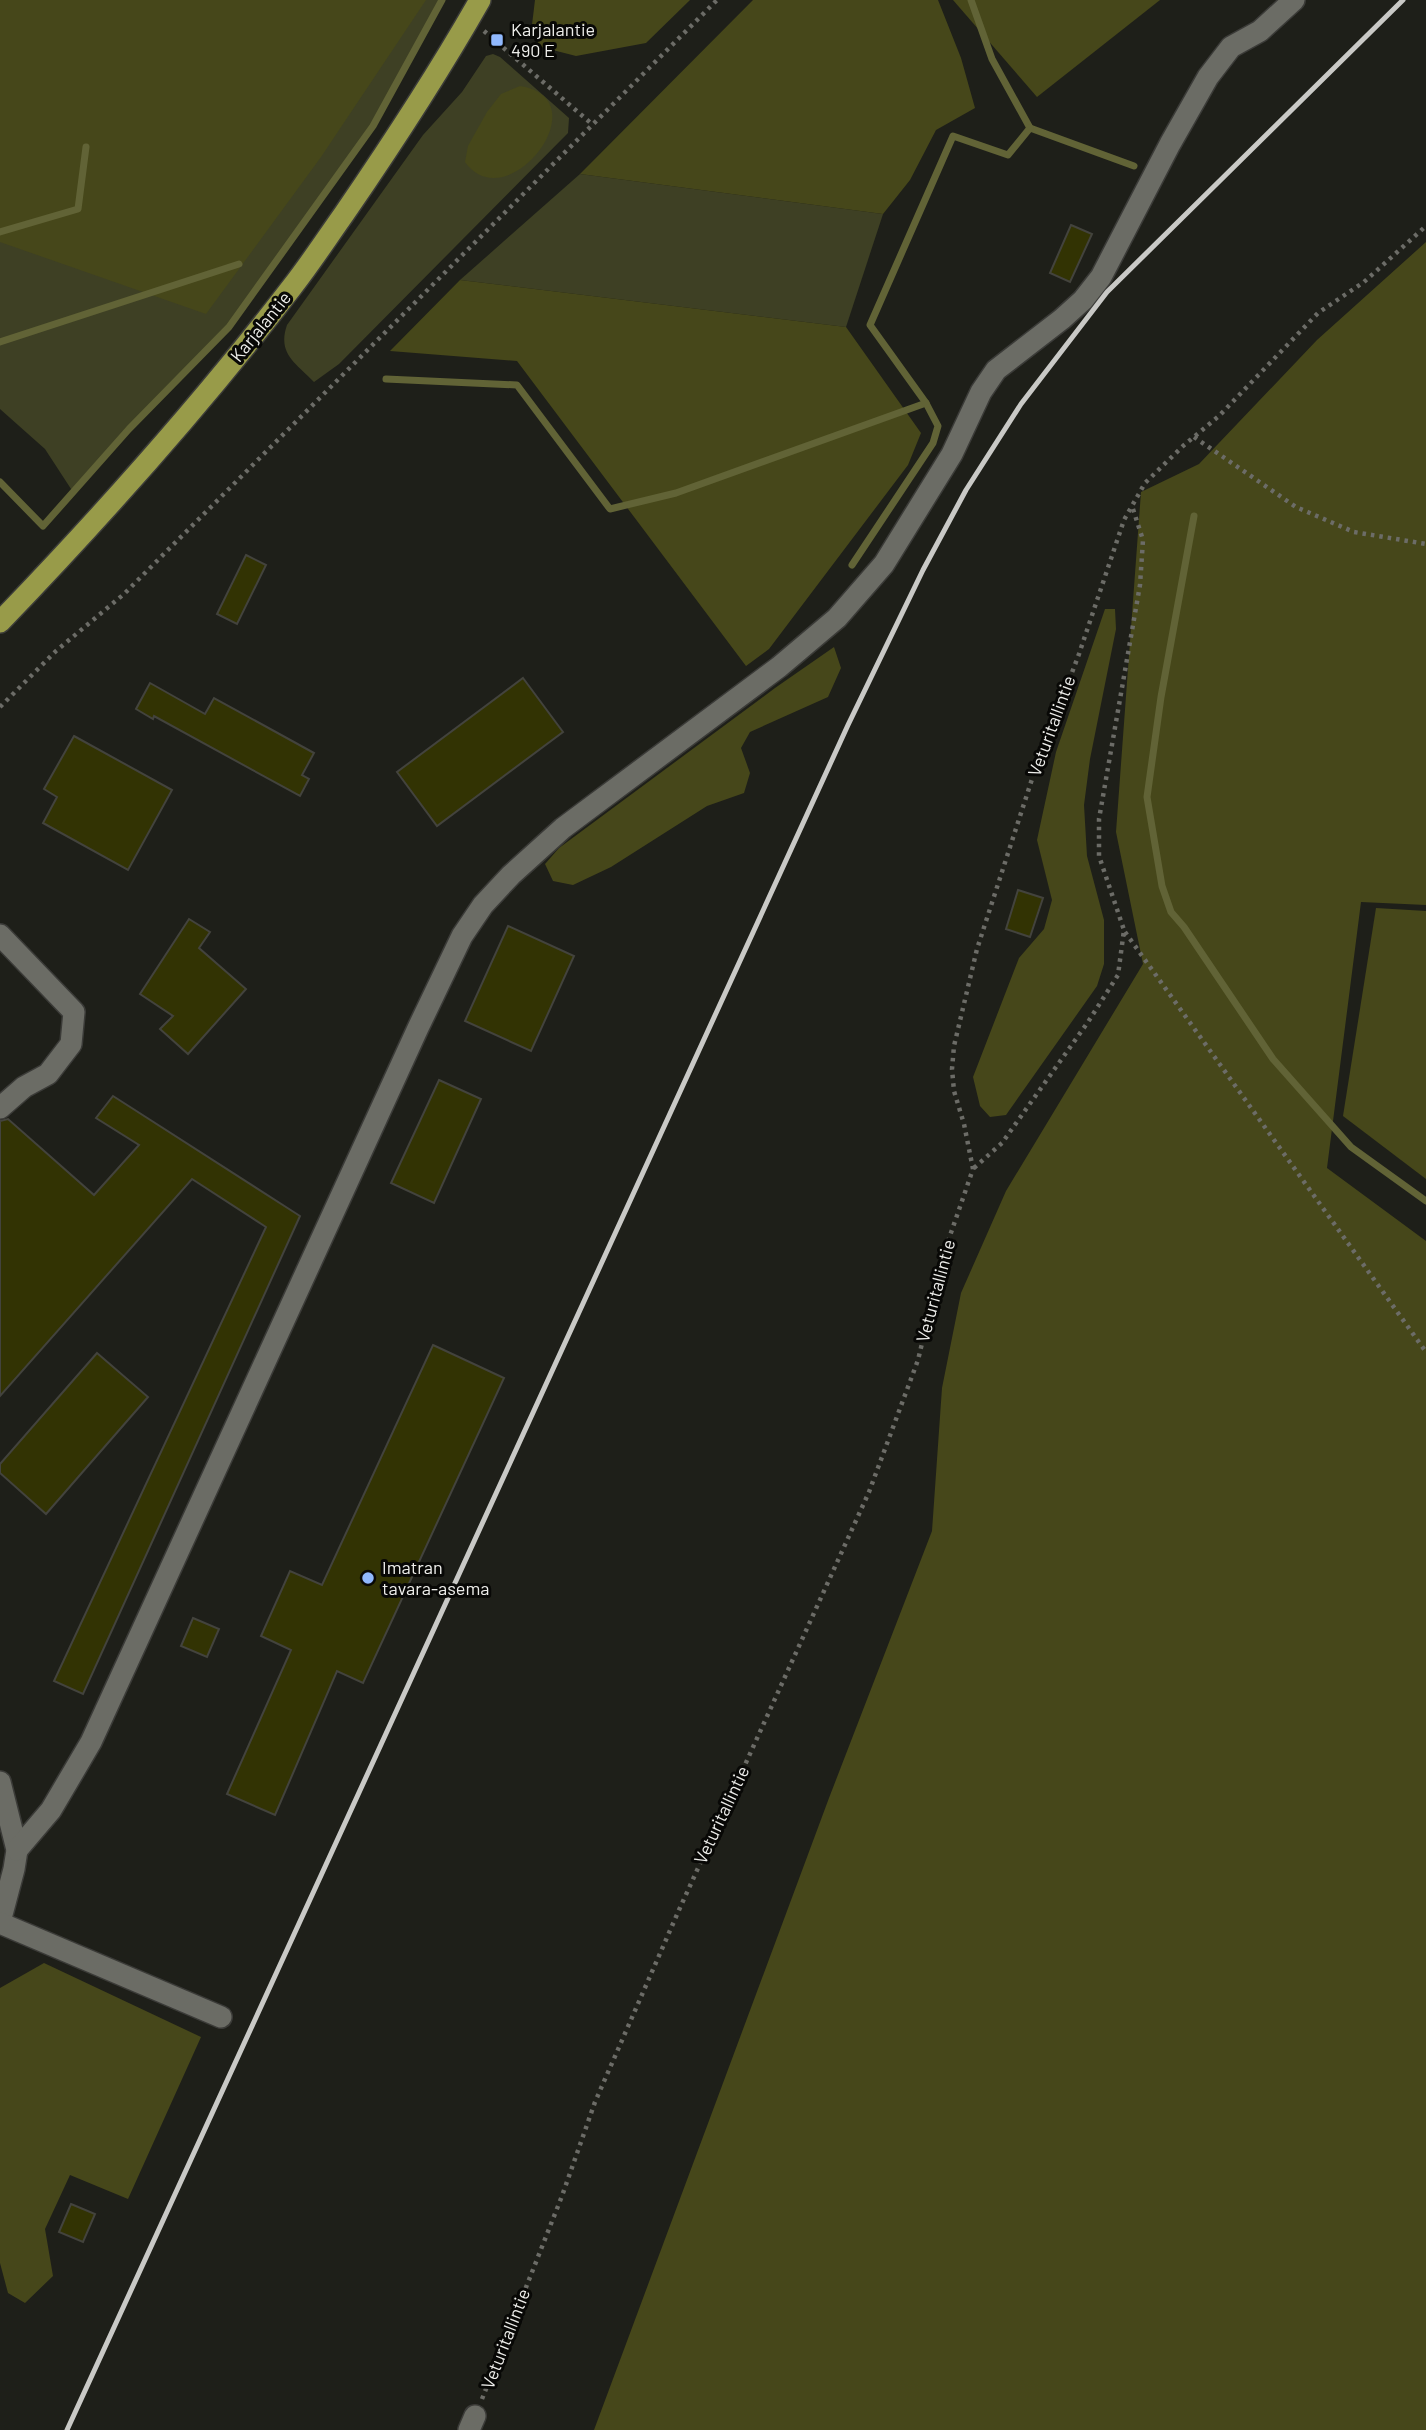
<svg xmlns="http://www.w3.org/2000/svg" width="1426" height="2430" font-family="Barlow,sans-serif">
<rect width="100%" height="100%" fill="#1e1f19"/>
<g fill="#3e4024">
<polygon points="255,0 442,0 373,126 229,327 129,429 73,492 45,449 0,409 0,123"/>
<path d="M493,54L500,57L569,118L568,133L339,364L314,382C296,363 277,354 287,325L423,135L462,92L486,56Z"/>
<polygon points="580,174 883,214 846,327 460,280"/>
</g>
<g fill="#46471a">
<polygon points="0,0 426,0 321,157 206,314 0,242"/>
<polygon points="535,0 690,0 646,43 576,56 541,47 531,33"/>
<polygon points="753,0 938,0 961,58 975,108 936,130 910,180 883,214 580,174"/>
<polygon points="953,0 1160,0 1037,97"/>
<path d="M520,86C602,99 507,221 465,162L468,146L487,112L501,94Z"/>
<polygon points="1426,242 1426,905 1361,902 1327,1168 1426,1241 1426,2430 594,2430 829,1798 932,1531 942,1388 961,1293 1006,1191 1143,964 1116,832 1141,492 1199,464 1317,340"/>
<polygon points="460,280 846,327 921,433 908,465 769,649 746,666 517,361 390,351"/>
<polygon points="1105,609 1115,609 1116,629 1090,759 1084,805 1087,856 1104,920 1104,964 1097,986 1006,1115 990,1117 980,1106 973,1077 1019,958 1044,929 1052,900 1037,840 1056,752"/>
<polygon points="834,647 841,668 828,697 750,732 741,748 750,773 744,793 707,806 611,867 573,885 553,881 545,864 559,848 775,688"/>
<polygon points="1376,908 1426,911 1426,1179 1343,1116"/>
<polygon points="44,1963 201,2037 128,2199 70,2175 45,2229 53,2276 25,2303 8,2293 0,2263 0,1988"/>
</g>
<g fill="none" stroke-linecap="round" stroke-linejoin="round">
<g stroke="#616336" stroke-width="7">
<polyline points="971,0 992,59 1030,128 1134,166"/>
<polyline points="0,232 78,209 86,147"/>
<polyline points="0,342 239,264"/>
<polyline points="386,379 517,385 610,509 676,493 926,403"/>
<polyline points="0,482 43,526 129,429 229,327 373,126 442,0"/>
<polyline points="1194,516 1161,697 1147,797 1162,886 1171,912 1184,927 1273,1059 1351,1147 1426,1201"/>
<polyline points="852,565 933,443 938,426 926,403 870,325 953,136 1008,155 1030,128"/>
</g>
</g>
<g fill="#323303" stroke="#43433d" stroke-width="2">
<polygon points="1071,225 1092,234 1070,282 1050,273"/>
<polygon points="246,555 266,565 237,624 217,614"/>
<polygon points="523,678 563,732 437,826 397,772"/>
<polygon points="150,683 205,714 214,698 314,753 302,775 309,779 300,796 154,716 153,719 136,709"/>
<polygon points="74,736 172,790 128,870 43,823 57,797 44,789"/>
<polygon points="1018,890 1043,898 1030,937 1006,929"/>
<polygon points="189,919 210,932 199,948 246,989 188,1054 160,1029 173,1016 140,994"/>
<polygon points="508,926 574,956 531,1051 465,1021"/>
<polygon points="439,1080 481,1099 434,1203 391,1183"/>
<polygon points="113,1096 300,1216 83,1694 54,1681 266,1227 192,1179 0,1396 0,1121 8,1119 94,1195 139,1145 96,1118"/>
<polygon points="433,1345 504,1378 363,1683 337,1671 275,1815 227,1794 291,1650 261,1636 290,1571 322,1585"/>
<polygon points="97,1353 148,1397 46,1514 0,1473 0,1464"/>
<polygon points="193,1618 219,1629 207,1657 181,1646"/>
<polygon points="71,2204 95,2214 83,2242 59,2232"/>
</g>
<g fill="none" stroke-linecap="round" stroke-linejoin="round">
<g stroke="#3b3b38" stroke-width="24">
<g id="minor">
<polyline points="0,935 74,1012 71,1044 48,1074 24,1087 0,1108"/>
<polyline points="0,1782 17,1850 14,1869 0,1922"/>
<polyline points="17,1850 51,1810 91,1742 418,1028 462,936 483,905 511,875 563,828 779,667 837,618 884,564 952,454 981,392 996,370 1062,319 1083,300 1101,277 1170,144 1208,77 1231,47 1260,31 1294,0"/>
<polyline points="0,1923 221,2017"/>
<polyline points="469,2430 475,2416"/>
</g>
</g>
<g stroke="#3b3b38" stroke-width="24">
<path id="major" d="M0,622C103,515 202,404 292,287C310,264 327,238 344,214C392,144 438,74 480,0"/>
</g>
<g stroke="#6c6c67" stroke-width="4.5" stroke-dasharray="3.5 5" stroke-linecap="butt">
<polyline points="484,31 593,125"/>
<polyline points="1194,437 1296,507 1354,532 1426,544"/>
<polyline points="0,707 56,651 124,594 717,0"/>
<polyline points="1125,932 1426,1352"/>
<polyline points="974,1168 1002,1143 1088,1022 1118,975 1124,930 1099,856 1099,819 1140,585 1143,540 1132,506"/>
<polyline points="482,2399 562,2196 595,2102 679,1910 869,1492 918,1360 943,1256 973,1169 964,1124 954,1091 952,1069 954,1046 977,949 1033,776 1079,654 1124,520 1145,483 1183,446 1219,416 1318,313 1364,282 1426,226"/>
</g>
<use href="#minor" stroke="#6b6c65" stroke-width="21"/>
<use href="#major" stroke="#989b49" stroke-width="21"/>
<polyline stroke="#c9c9c6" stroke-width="5" points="67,2430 848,725 923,570 966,490 1021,404 1107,292 1403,0"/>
</g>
<g fill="#90b8fd" stroke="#080806" stroke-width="2.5">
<rect x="490" y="33" width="14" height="14" rx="3.5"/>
<circle cx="368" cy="1578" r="7"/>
</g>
<g text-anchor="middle" stroke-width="6" stroke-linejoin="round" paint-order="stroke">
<g font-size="18" fill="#eeeeeb" stroke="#080806" text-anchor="start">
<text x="511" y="36">Karjalantie<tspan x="511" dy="21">490 E</tspan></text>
<text x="382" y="1574">Imatran<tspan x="382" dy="21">tavara-asema</tspan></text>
</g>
<g font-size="18" fill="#eeeeeb" stroke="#080806">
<text transform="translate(261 327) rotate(-51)" y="6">Karjalantie</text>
<text transform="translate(1052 726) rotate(-70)" y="6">Veturitallintie</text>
<text transform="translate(936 1291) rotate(-75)" y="6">Veturitallintie</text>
<text transform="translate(722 1815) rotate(-65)" y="6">Veturitallintie</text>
<text transform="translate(506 2339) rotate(-69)" y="6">Veturitallintie</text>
</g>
</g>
</svg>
